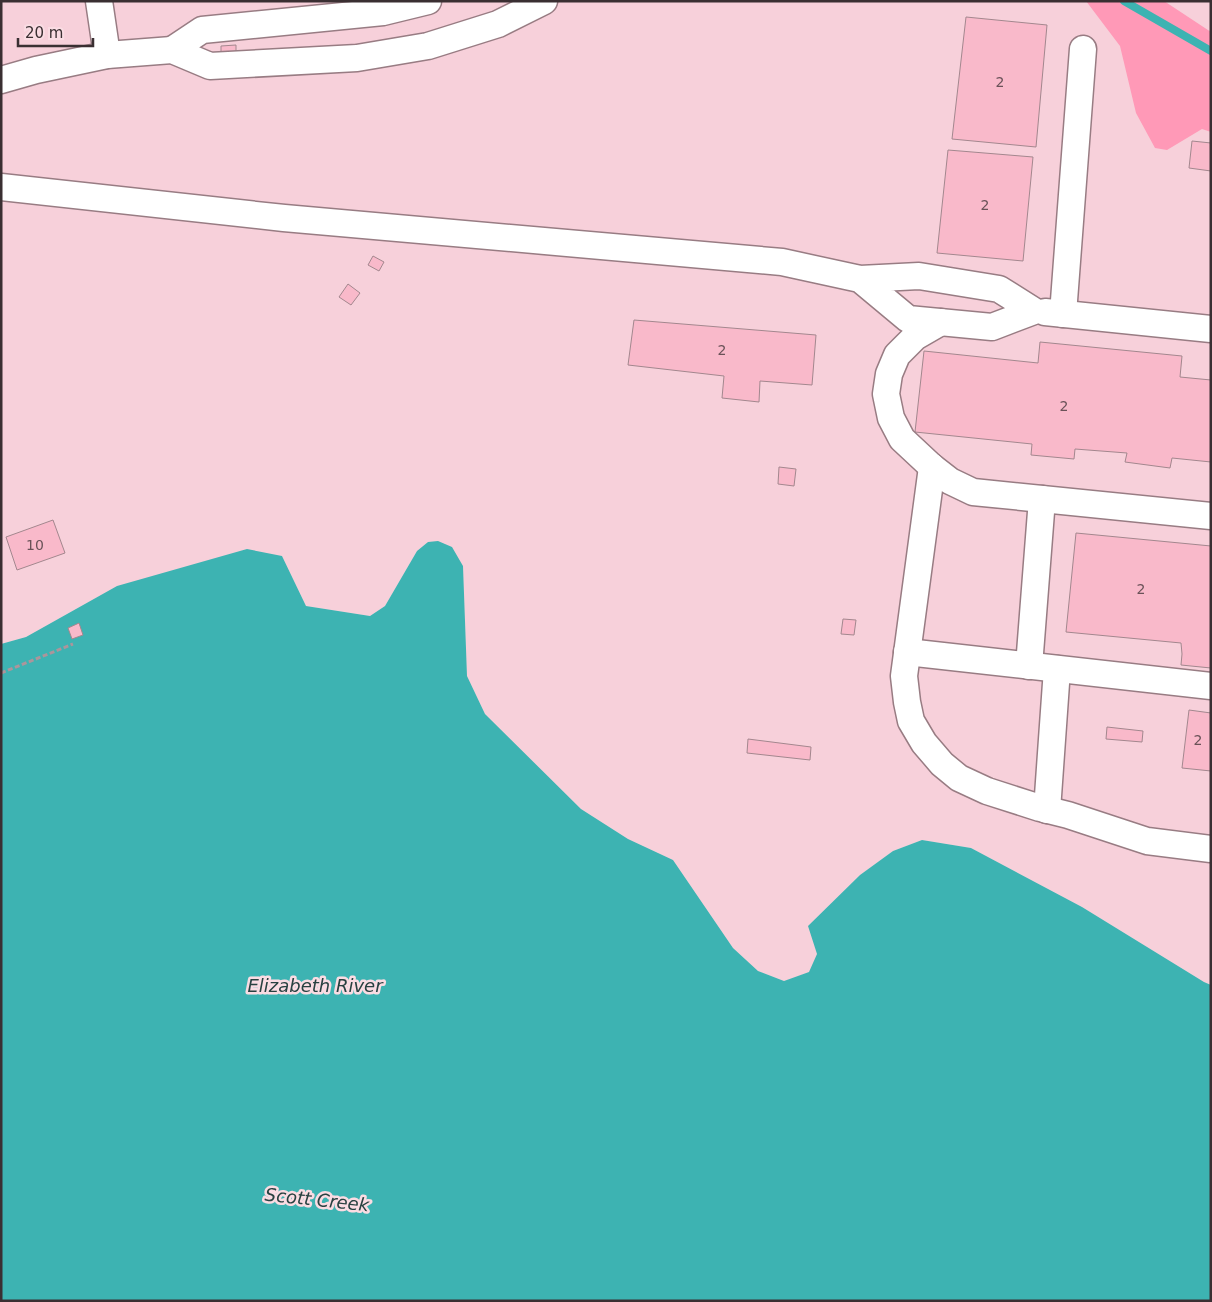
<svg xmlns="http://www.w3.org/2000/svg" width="1212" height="1302" font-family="'DejaVu Sans',sans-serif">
<rect width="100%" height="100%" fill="#fadce3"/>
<polygon fill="#f7d0da" points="1,1 1211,1 1211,985 1204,982 1082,907 971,848 922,840 893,851 860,875 809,925 817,954 810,972 784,981 758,971 733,948 673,860 628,839 581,809 485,714 467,676 463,566 417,551 385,606 370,616 306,606 282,556 117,586 26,637 1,644"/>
<polygon fill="#ff99b7" points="1086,1 1164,1 1211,32 1211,132 1202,129 1167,150 1155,148 1136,113 1120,46"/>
<polygon fill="#3db3b2" points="438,541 452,547 463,566 467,676 485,714 581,809 628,839 673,860 733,948 758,971 784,981 809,972 817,954 808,926 860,875 893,851 922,840 971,848 1082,907 1204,982 1211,985 1211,1301 1,1301 1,644 26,637 117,586 247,549 282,556 306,606 370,616 385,606 417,551 428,542"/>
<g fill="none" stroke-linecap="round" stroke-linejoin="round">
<polyline stroke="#3db3b2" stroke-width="8" points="1124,1 1211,51"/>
</g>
<g fill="#f9b9ca" stroke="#a3878e">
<polygon points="966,17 1047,25 1036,147 952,139"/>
<polygon points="236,45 236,54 221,54 221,46"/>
<polygon points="1192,141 1211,143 1211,171 1189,168"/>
<polygon points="948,150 1033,157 1023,261 937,253"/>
<polygon points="373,256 384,262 379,271 368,265"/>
<polygon points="348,284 360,293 351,305 339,297"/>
<polygon points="634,320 816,335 812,385 760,381 759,402 722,398 724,376 628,365"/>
<polygon points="1040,342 1182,356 1180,377 1211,380 1211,462 1172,458 1170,468 1125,462 1127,453 1075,449 1074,459 1031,455 1032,444 915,432 924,351 1038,363"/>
<polygon points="779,467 796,469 794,486 778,484"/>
<polygon points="53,520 65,553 17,570 6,537"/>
<polygon points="1076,533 1211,546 1211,668 1181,665 1182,654 1181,643 1066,632"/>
<polygon points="843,619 856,620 854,635 841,634"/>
<polygon points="79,623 83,635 72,639 68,628"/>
<polygon points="1189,710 1211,713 1211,771 1182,768"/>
<polygon points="1107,727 1143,731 1142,742 1106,739"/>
<polygon points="748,739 811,747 810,760 747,753"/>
</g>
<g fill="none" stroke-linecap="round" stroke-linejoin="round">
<g stroke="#987c83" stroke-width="29">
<g id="minor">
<polyline points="99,1 107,55"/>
<polyline points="172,50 202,30 383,12 428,1"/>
<polyline points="1,80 36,70 107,55 172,50 210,66 357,58 428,46 498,24 544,1"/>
<polyline points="1,187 284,218 782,262 860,279 919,276 999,289 1034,311 992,327 908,319 860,279"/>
<polyline points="1045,312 1211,329"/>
<polyline points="1063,314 1083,49"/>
<polyline points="941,322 915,337 897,355 889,374 886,394 891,418 902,439 932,467 950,481 973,492 1211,516"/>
<polyline points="932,467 904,676 907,702 911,721 924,743 942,764 959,778 987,791 1040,808 1068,815 1147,841 1211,849"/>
<polyline points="907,652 1211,686"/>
<polyline points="1029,666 1042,499"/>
<polyline points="1047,810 1057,669"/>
</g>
</g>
<polyline stroke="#ac959b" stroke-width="3" stroke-dasharray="5 2.5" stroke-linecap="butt" points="1,673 73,644"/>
<use href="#minor" stroke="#fff" stroke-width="26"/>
</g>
<g text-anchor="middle" stroke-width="5" stroke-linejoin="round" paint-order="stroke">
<g font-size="14" fill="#6a5258">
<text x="1000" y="87">2</text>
<text x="985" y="210">2</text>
<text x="722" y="355">2</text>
<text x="1064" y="411">2</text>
<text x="35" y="550">10</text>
<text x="1141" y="594">2</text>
<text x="1198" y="745">2</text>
</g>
<g font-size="18" font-style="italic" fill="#284141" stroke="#fadce3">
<text x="315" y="992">Elizabeth River</text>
<text transform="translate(317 1200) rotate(6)" y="6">Scott Creek</text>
</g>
</g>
<rect width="1212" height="1302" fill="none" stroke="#3a2f32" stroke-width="5"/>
<path d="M18 38v8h75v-8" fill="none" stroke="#3a2f32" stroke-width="2.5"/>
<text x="25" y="38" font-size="15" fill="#3a2f32" stroke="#fadce3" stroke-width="4" paint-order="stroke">20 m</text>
</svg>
